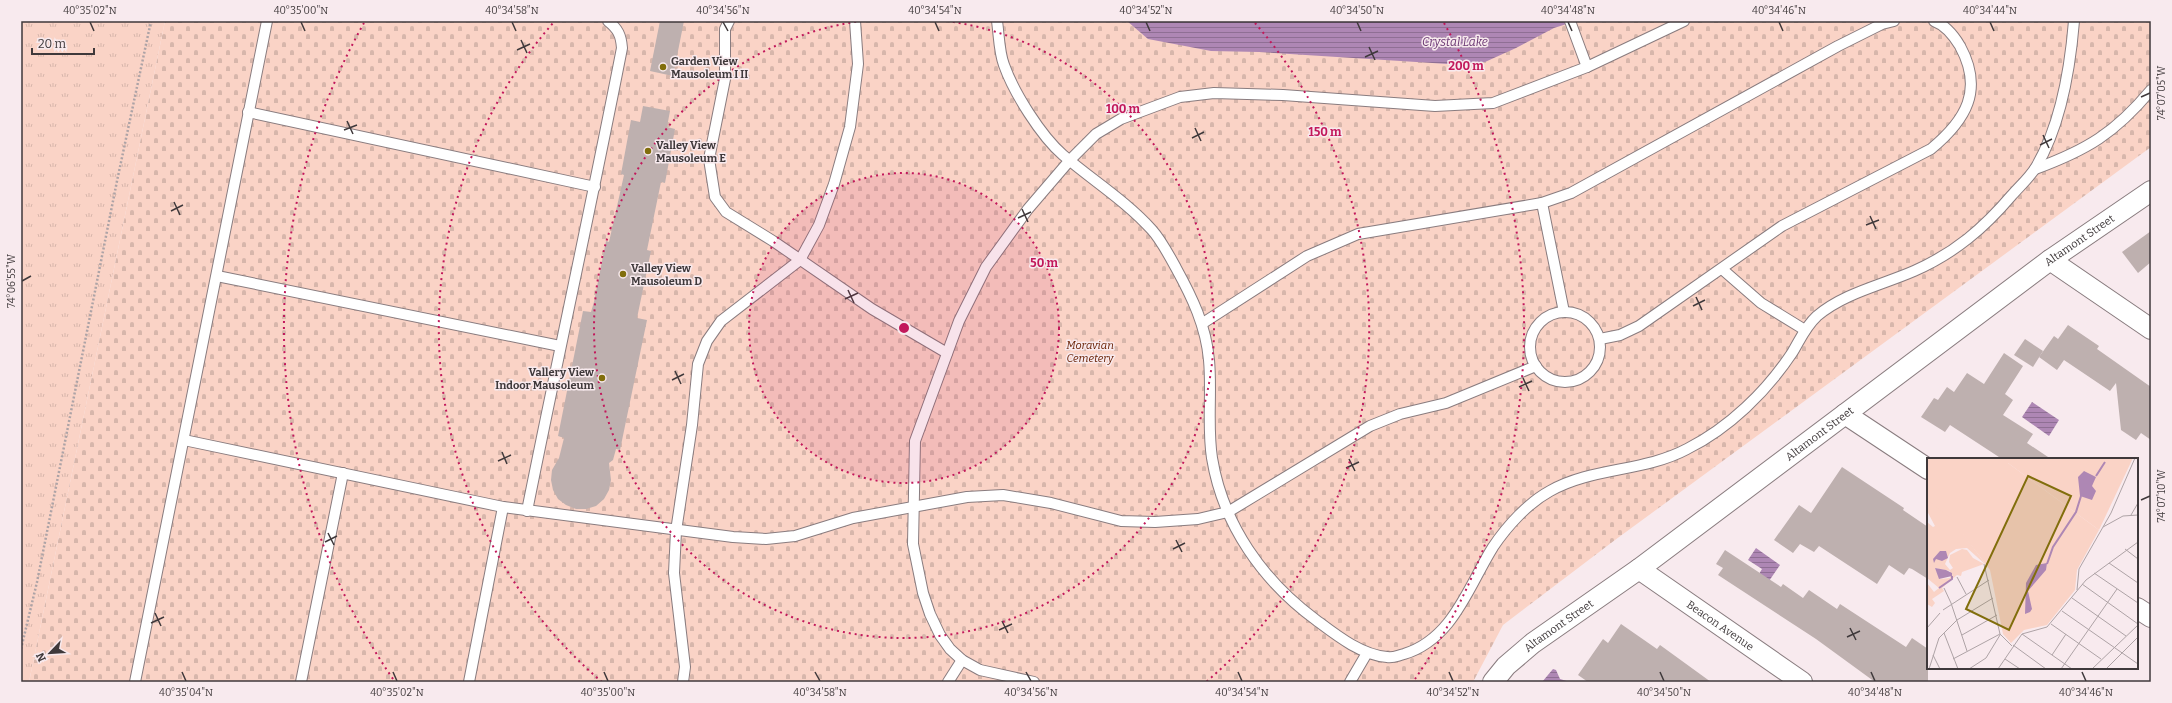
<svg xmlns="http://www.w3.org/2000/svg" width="2172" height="703" font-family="Bitter,serif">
<defs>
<pattern id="grass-tufts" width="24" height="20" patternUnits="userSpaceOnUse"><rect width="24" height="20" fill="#fad3c6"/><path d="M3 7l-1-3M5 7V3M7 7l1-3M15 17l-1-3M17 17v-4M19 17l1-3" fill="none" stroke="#d7b6ab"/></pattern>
<pattern id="cemetery-stones" width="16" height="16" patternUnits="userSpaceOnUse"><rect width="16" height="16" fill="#fad3c6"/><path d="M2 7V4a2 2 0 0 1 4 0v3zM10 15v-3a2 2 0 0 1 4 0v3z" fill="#d7b6ab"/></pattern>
<pattern id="water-rules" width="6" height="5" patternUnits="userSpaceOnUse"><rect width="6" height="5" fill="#ae87b4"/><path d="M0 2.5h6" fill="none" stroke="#8f6f94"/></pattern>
</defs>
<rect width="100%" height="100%" fill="#f8eaee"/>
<polygon fill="url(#grass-tufts)" points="21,21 165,21 29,682 21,682"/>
<polygon fill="url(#cemetery-stones)" points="165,21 2151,21 2151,147 1615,540 1503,625 1473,682 29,682"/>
<g fill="url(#water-rules)">
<polygon points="1127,21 1576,21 1554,28 1516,48 1485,62 1448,64 1259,52 1211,51 1148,39"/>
<polygon points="2032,402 2059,420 2049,436 2022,417"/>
<polygon points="1756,548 1780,565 1769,581 1759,574 1762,569 1748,560"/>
<polygon points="1553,669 1556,670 1560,679 1570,682 1542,682"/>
</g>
<g fill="#beb0af">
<polygon points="660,21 684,21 673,76 650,71"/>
<polygon points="643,106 670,111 667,127 675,129 665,183 661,182 647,250 651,251 637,318 647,320 620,450 616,449 613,460 609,463 611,480 609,490 604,499 596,506 586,509 576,509 566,505 558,499 553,490 551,480 552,470 559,458 564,438 558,436 583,311 591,312 594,302 606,241 609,242 624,175 621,174 631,120 640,122"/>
<polygon points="2151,231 2151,262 2138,273 2122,252"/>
<polygon points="2068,325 2099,346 2097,349 2151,387 2151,440 2141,433 2136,440 2121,430 2116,383 2110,391 2064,360 2057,370 2039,357 2054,336 2058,339"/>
<polygon points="2025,339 2043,351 2033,367 2014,355"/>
<polygon points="2004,353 2023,366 2005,394 2013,400 2003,415 2033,434 2027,443 2051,459 2002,459 1950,425 1945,432 1921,417 1934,398 1938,400 1947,387 1954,392 1967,373 1984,384"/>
<polygon points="1842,467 1904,508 1903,510 1928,527 1928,579 1912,569 1909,568 1904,575 1889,565 1877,584 1819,546 1814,552 1800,544 1793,553 1774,540 1799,505 1811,513"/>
<polygon points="1725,550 1781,587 1783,584 1803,598 1809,590 1837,609 1840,604 1906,647 1912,638 1928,649 1928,682 1875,682 1816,639 1718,575 1723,568 1716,564"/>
<polygon points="1621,624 1657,649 1660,645 1711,682 1588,682 1578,675 1603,639 1608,643"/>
</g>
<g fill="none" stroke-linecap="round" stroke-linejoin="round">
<g stroke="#897c7f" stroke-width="12">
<g id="service">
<polyline points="729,21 725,29 725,79 709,159 715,197 726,212 773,241 872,309 947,353"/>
<path d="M997,21C999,35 999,52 1004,65C1014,93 1041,136 1063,155C1092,180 1126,201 1152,230C1161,240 1169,255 1176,268C1192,297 1206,326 1209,360C1212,392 1207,426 1212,458C1223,525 1263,581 1316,620C1336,635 1361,655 1387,657C1394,658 1396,656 1404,654C1453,639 1468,587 1493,547C1507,526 1528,503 1550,491C1592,467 1644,472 1687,449C1729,428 1766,392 1792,353C1800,340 1805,327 1817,316C1844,293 1882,285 1914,271C1955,253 1984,228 2012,195C2020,186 2030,177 2036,167C2061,125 2070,70 2074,21"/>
<polyline points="1570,21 1587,67"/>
<polyline points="248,112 595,187"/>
<path d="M2035,169C2087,150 2115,133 2151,90"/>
<polyline points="1542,203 1564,312"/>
<polyline points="1722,269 1761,303 1805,330"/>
<polyline points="217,276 560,346"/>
<circle cx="1565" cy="347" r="35"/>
<polyline points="1203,323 1307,256 1358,234 1542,203 1571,193 1838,46 1882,24 1894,21"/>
<path d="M1600,339L1620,335L1639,326L1782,226L1931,149C1966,120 1984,90 1960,46C1954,36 1945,25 1934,21"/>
<polyline points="184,440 503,507 733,537 766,539 795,536 853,518 967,497 1003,495 1051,503 1121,521 1155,522 1198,519 1228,512 1370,426 1400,414 1446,403 1536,366"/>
<path d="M527,511C558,356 592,202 622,48C621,35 618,29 608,21"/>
<polyline points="135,682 267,21"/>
<polyline points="301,682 343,473"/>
<polyline points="469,682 503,507"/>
<polyline points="683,682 685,667 674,573 676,531 692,425 698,364 707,341 721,321 800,260 819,225 834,184 850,127 858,64 855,21"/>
<polyline points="948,682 962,660"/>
<polyline points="1034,682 980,670 962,660 950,649 940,635 930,614 923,593 913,544 915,441 959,321 986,267 1028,209 1070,160 1096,134 1121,119 1180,97 1214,93 1283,95 1435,106 1493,103 1587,67 1684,21"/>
<polyline points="1350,682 1367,653"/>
</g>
</g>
<g stroke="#897c7f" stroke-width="22">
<g id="minor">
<polyline points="2050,260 2151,329"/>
<polyline points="1845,414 1928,469"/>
<path id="s1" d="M1639,569L1802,682"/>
<polyline points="2137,608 2151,617"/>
<path id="s2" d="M1493,682L1506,666L1533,643L1639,569L2050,260L2151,191"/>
</g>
</g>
<polyline stroke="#ada3a6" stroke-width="2.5" stroke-dasharray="2 2" stroke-linecap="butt" points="21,649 37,582 117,181 151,21"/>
<use href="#service" stroke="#fff" stroke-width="10"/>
<use href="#minor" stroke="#fff" stroke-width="20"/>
</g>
<path fill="none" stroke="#3f393b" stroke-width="1.5" d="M90,22L94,31M301,22L305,31M512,22L516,31M723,22L728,31M935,22L939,31M1146,22L1150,31M1357,22L1361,31M1568,22L1572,31M1779,22L1783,31M1990,22L1994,31M521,40L527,53M1369,47L1375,60M517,50L530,44M1365,57L1378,51M2141,97L2150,93M347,121L353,134M1195,128L1201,141M344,130L357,125M2043,135L2049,148M1192,138L1204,132M2040,145L2052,139M174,202L180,215M1022,209L1028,222M171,211L183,205M1870,216L1876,229M1018,218L1031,212M1866,225L1879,220M22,281L31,276M848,290L854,303M1696,297L1702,310M845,299L858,293M1693,306L1705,300M675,371L681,384M1523,378L1529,391M672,380L684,374M1519,387L1532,381M502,452L507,464M1349,459L1355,471M498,461L511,455M1346,468L1359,462M2141,500L2150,496M328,533L334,545M1176,540L1182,552M325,542L337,536M1173,549L1185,543M155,613L161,626M1002,621L1008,633M151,623L164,617M1850,628L1856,640M999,630L1012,624M1847,637L1860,631M182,672L186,681M393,672L397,681M604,672L608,681M815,672L820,681M1026,672L1031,681M1238,672L1242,681M1449,672L1453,681M1660,672L1664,681M1871,672L1875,681M2082,672L2086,681"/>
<circle cx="904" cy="328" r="155" fill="#c2185b" fill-opacity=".12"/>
<g fill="none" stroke="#c2185b" stroke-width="2" stroke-dasharray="2 4">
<circle cx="904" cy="328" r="155"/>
<path d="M947 21A310 310 0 1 1 861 21"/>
<path d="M602 682A465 465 0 0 1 553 23M1255 23A465 465 0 0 1 1206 682"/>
<path d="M393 679A620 620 0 0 1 364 23M1444 23A620 620 0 0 1 1415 679"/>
</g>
<g fill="#816e0c" stroke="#f8eaee" stroke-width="1.5">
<circle cx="663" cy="67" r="4"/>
<circle cx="648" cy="151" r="4"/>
<circle cx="623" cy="274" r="4"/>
<circle cx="602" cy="378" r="4"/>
</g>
<g text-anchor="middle" stroke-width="3" stroke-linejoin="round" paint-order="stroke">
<g font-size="11" font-weight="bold" fill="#3f393b" stroke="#f8eaee" text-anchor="start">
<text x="671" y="65">Garden View<tspan x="671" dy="13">Mausoleum I II</tspan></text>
<text x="656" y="149">Valley View<tspan x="656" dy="13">Mausoleum E</tspan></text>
<text x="631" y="272">Valley View<tspan x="631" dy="13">Mausoleum D</tspan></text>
<text x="594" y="376" text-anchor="end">Vallery View<tspan x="594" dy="13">Indoor Mausoleum</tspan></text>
</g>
<g font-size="11" fill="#3f393b" stroke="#f8eaee">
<text dy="4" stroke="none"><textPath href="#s2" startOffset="735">Altamont Street</textPath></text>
<text dy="4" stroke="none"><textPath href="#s2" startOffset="411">Altamont Street</textPath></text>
<text dy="4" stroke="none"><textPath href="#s2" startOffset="87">Altamont Street</textPath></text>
<text dy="4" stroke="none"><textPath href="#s1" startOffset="99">Beacon Avenue</textPath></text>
</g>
<g font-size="11" font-style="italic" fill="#682003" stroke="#f8eaee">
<text x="1090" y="349">Moravian<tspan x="1090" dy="13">Cemetery</tspan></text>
</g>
<g font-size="12" font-style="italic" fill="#6b3873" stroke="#f8eaee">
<text x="1455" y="46">Crystal Lake</text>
</g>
</g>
<g transform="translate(1927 458)">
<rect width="211" height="211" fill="#f8eaee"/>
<path d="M81,0H206L172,72L81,5Z" fill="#fad3c6"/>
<path d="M0,26L59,107L40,90L29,91L23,95L18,106L23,112L26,110L22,104L23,97L35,91L40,92L46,100L57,106L35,114L34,118L30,117L15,130L17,133L5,141L8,145L5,149L0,146V125L7,134L12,130L0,120V64L6,69L8,68L0,53ZM8,110L23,113V120L13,121Z" fill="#fad3c6" fill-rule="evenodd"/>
<path d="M0,0H81V5L172,72L150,112L148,132L120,167L97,172L84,185L76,176L63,112L25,62L0,41Z" fill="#fad3c6"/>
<path d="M157,13L169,19L165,28L169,33L165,42L153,38L151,19ZM13,93H19L21,100L15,103L9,101L7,105L6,101ZM120,105L119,112L101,133L105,151L103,154L98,156L99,125L109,107ZM8,110L19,112L25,115V118L12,121Z" fill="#ae87b4"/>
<path fill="none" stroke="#ae87b4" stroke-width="2" d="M169,18L178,4M120,106L126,89L149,54L154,38M12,130L25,121V118"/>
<path fill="none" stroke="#aea3a6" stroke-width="1" d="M204,57L211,45M176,69L196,58L211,57M198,91L211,101M182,105L211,125M57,106L73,176L85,188M167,115L211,145M30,119L39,136M155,126L211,166M17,130L24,145L40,193M150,132L152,111L184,55L208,0M145,140L199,178M16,152L62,122M135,153L211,206M124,166L174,201M0,170L13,155M17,175L31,211M95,176L145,211M35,177L70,157M86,187L119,211M6,197L13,211M125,197L139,176M26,201L73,176M78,201L93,211M2,211L12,180L30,162L66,140M42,211L59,200L73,177M71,211L95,176L120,169L159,122L211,84M134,211L190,131M165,211L211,167M179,211L211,179"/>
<path fill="#816e0c" fill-opacity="0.15" stroke="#816e0c" stroke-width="2" d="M101,18L144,38L82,172L39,151Z"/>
<rect width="211" height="211" fill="none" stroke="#3f393b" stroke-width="2"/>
</g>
<circle cx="904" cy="328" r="6" fill="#c2185b" stroke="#f8eaee" stroke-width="2"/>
<g font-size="12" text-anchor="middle" font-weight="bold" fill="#c2185b" stroke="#f8eaee" stroke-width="3" stroke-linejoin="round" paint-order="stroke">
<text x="1466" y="70">200 m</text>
<text x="1123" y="113">100 m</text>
<text x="1325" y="136">150 m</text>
<text x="1044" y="267">50 m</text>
</g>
<rect width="2172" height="703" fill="none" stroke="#f8eaee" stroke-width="44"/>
<g transform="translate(50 653) rotate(245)" stroke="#f8eaee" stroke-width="3" paint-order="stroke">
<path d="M0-3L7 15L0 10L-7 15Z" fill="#3f393b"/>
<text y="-6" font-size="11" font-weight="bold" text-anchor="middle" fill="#3f393b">N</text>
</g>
<path d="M32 48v6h62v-6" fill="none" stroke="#3f393b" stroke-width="2"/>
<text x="38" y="48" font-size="12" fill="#3f393b" stroke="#f8eaee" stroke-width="3" paint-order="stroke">20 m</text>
<rect x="22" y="22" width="2128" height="659" fill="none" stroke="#3f393b" stroke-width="1.5"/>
<g font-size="10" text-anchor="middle" fill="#3f393b">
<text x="90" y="14">40°35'02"N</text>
<text x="301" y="14">40°35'00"N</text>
<text x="512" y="14">40°34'58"N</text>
<text x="723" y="14">40°34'56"N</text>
<text x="935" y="14">40°34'54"N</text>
<text x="1146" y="14">40°34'52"N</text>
<text x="1357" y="14">40°34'50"N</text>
<text x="1568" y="14">40°34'48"N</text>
<text x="1779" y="14">40°34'46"N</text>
<text x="1990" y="14">40°34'44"N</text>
<text transform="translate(2161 93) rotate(-90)" y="4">74°07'05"W</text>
<text transform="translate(11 281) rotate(-90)" y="4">74°06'55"W</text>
<text transform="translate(2161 496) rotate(-90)" y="4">74°07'10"W</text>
<text x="186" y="696">40°35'04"N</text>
<text x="397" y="696">40°35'02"N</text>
<text x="608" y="696">40°35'00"N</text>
<text x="820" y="696">40°34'58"N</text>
<text x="1031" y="696">40°34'56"N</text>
<text x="1242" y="696">40°34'54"N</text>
<text x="1453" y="696">40°34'52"N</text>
<text x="1664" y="696">40°34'50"N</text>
<text x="1875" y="696">40°34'48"N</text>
<text x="2086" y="696">40°34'46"N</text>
</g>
</svg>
